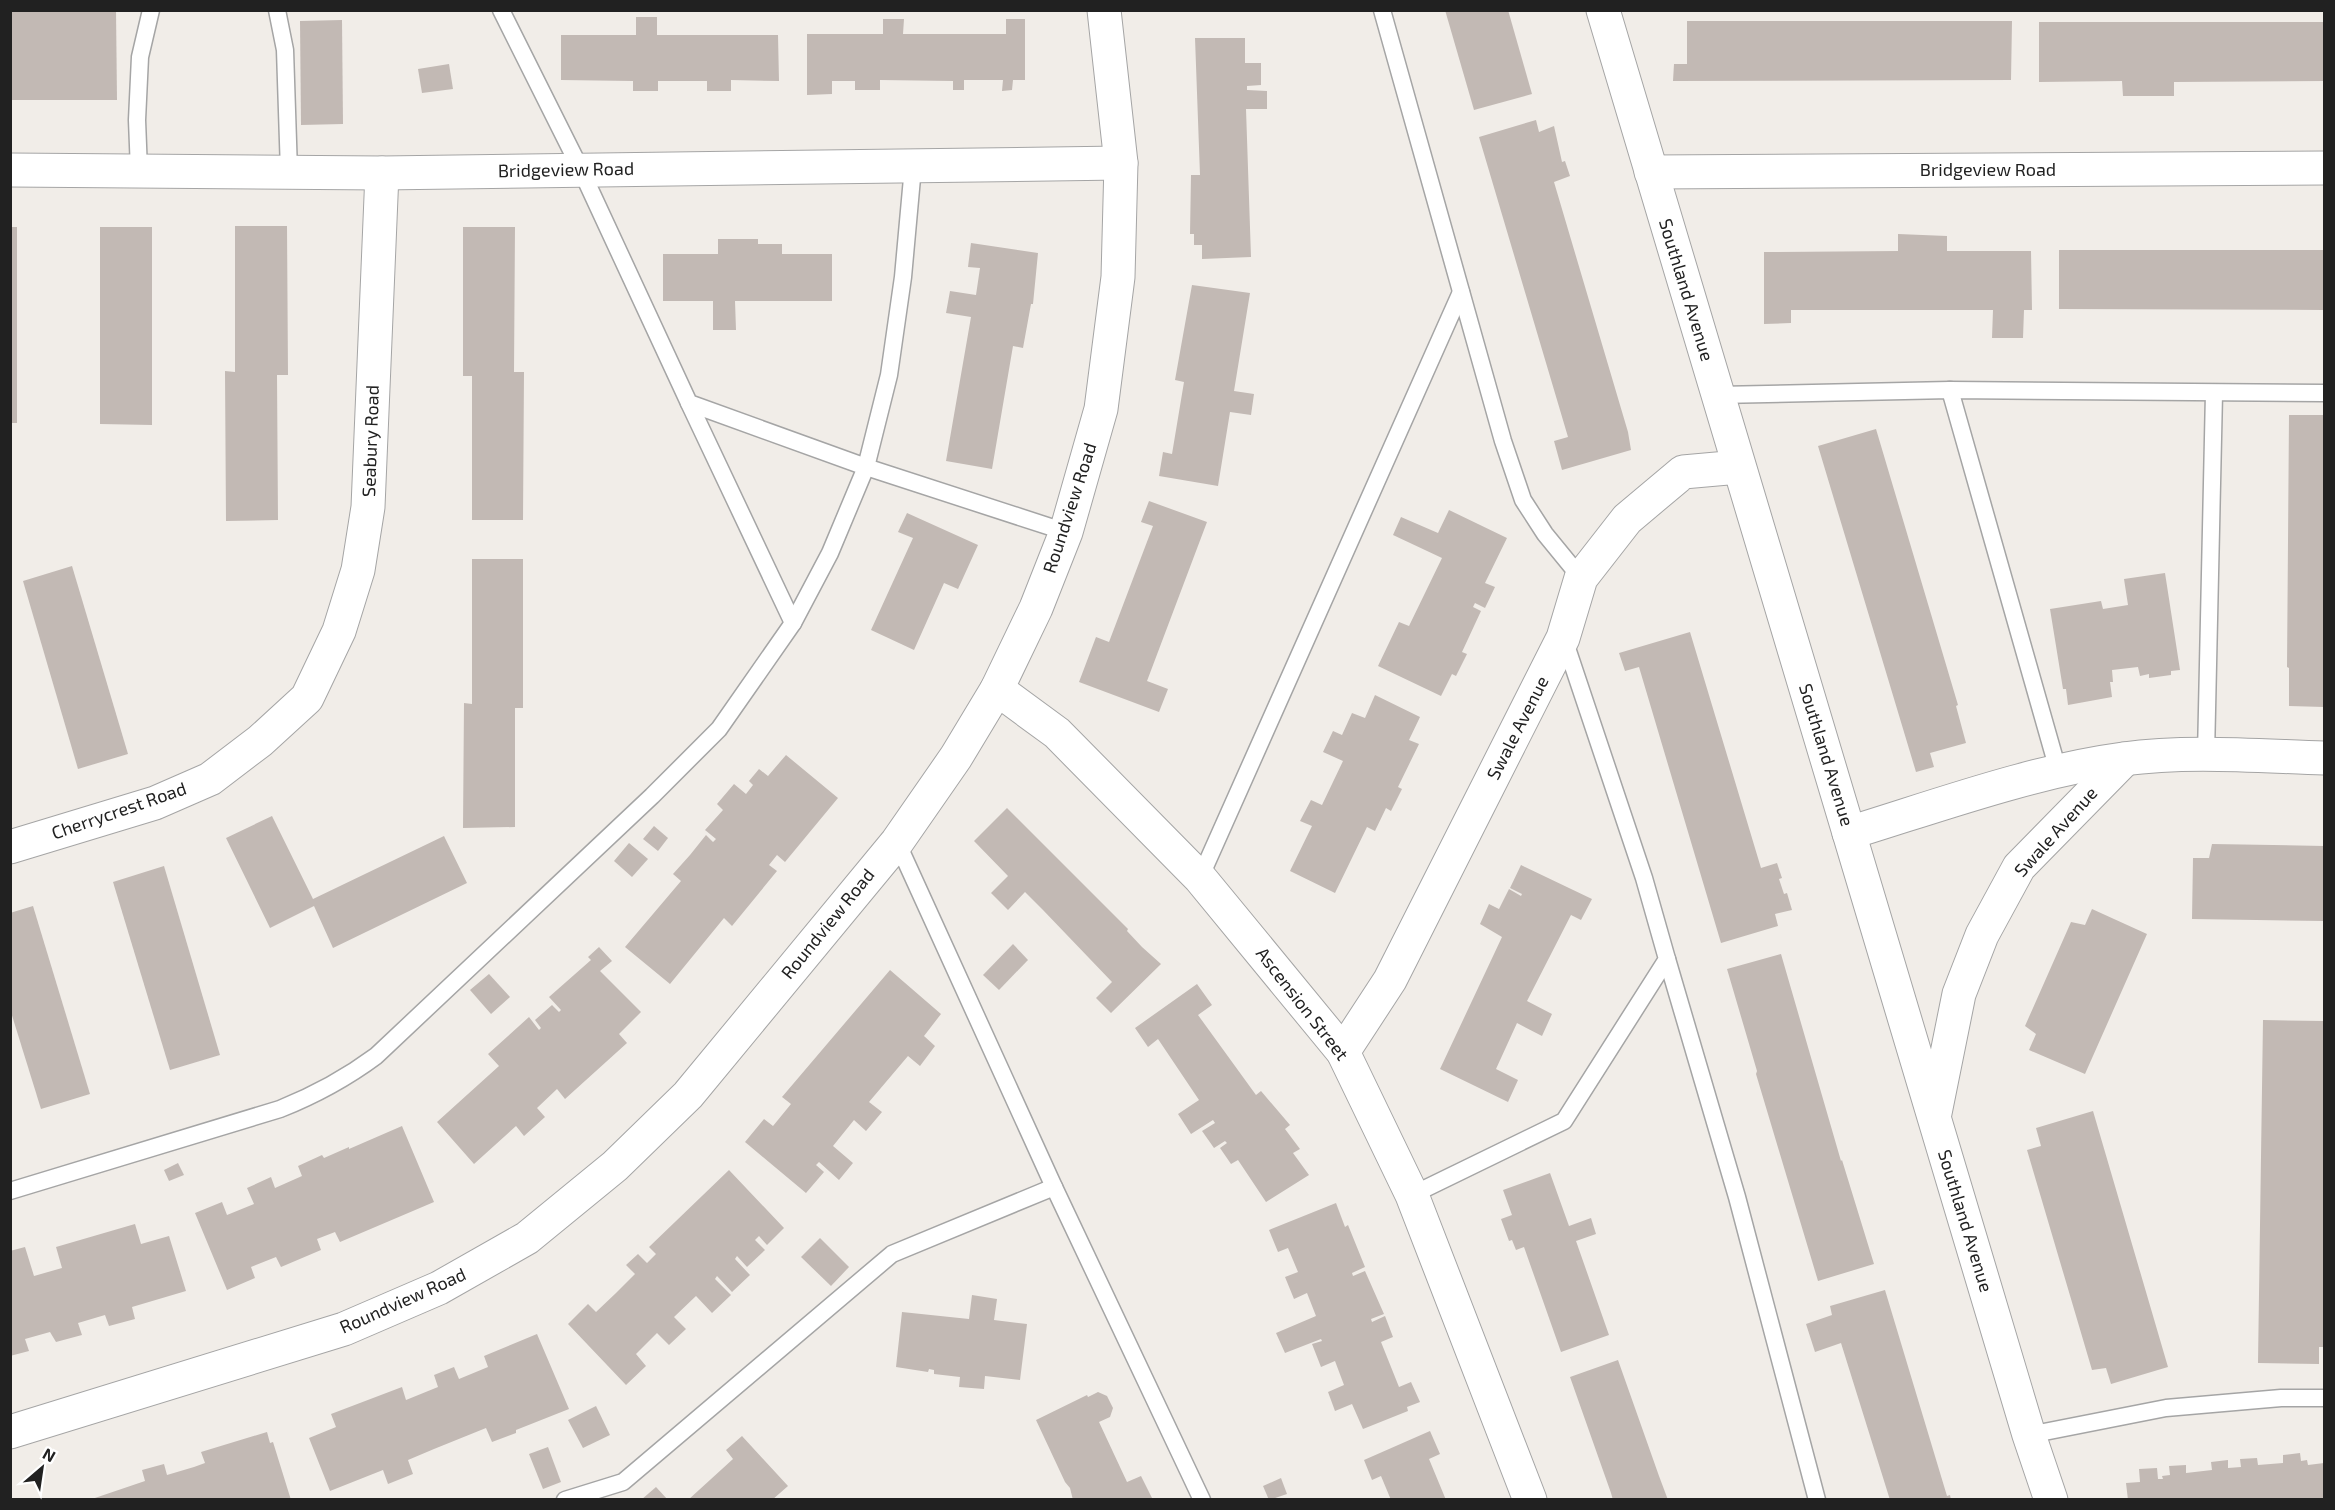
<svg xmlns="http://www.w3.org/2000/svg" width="2335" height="1510" font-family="'Exo 2',sans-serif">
<rect width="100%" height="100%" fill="#f1ede8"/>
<g fill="#c2b9b4">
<polygon points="10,10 116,10 117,100 10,100"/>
<polygon points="1445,10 1508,10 1532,94 1474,110"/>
<polygon points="636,17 657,17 657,35 778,35 779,81 731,80 731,91 707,91 707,81 658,81 658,91 633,91 633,81 561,80 561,35 636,35"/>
<polygon points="883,19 904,19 903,34 1006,34 1006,19 1025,19 1025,80 1013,80 1012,90 1002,91 1003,80 964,80 964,90 953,90 953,81 880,80 880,90 855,90 855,81 832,81 832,94 807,95 807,34 883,34"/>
<polygon points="342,20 343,124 301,125 300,21"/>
<polygon points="1687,21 2012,21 2011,80 1673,81 1674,64 1687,64"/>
<polygon points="2039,22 2324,22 2324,81 2174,82 2174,96 2123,96 2122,81 2039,82"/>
<polygon points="1195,38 1245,38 1245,63 1261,63 1261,85 1247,86 1247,90 1267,91 1267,109 1246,109 1251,257 1202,259 1202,245 1194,245 1194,234 1190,234 1191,175 1200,175"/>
<polygon points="449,64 453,89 422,93 418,69"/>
<polygon points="1536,120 1539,132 1554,126 1562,162 1565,161 1570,176 1554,182 1628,432 1631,450 1562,470 1554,441 1568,437 1479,137"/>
<polygon points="235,226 287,226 288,375 277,375 278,520 226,521 225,373 225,371 235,372"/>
<rect x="10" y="227" width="7" height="196"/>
<polygon points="100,227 152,227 152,425 100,424"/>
<polygon points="463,227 515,227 514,372 524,372 523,520 472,520 472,376 463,376"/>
<polygon points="1898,234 1947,236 1947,251 2031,251 2032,310 2024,310 2023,338 1992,338 1993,310 1791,310 1791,323 1764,324 1764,252 1898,251"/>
<polygon points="718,239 758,239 758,244 782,244 782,254 832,254 832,301 735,301 736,330 713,330 713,301 663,301 663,254 718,254"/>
<polygon points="971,243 1038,253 1033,304 1031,304 1023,348 1013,346 992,469 946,461 971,317 946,313 950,291 976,295 980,268 968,267"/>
<polygon points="2059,250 2324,250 2324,310 2059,309"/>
<polygon points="1192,285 1250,293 1234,391 1254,394 1251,415 1230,412 1218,486 1159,476 1163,452 1172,454 1184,382 1175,380"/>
<polygon points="2289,415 2324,415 2324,707 2289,706 2289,668 2287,667"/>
<polygon points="1876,429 1958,705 1956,706 1966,743 1930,753 1934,767 1916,772 1818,446"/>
<polygon points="1149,501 1207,522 1147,681 1168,689 1159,712 1079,682 1096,637 1109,642 1153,526 1141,522"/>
<polygon points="1449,510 1507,538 1485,583 1495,587 1485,608 1475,603 1473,607 1481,611 1462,652 1467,654 1456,676 1452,674 1441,696 1378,666 1399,622 1409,626 1442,558 1393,535 1401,517 1438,533"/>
<polygon points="907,513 978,545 958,589 944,583 914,650 871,630 913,538 898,532"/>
<polygon points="472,559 523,559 523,708 515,708 515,827 463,828 464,703 472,704"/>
<polygon points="72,566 128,754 78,769 23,581"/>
<polygon points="2165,573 2180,670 2171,671 2171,675 2149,678 2149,674 2140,676 2138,667 2112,670 2113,682 2110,682 2112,697 2068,705 2066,689 2063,689 2050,609 2101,601 2103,609 2128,605 2124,579"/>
<polygon points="1690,632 1761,868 1777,863 1782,878 1779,879 1784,894 1787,893 1792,910 1775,914 1778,926 1721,943 1639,667 1625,671 1619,653"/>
<polygon points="1375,695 1420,717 1409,740 1419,744 1398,787 1402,789 1391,811 1386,808 1375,831 1367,827 1335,893 1290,871 1312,826 1300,821 1311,800 1322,805 1343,761 1323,752 1333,731 1342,735 1352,713 1365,718"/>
<polygon points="786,755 838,798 785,862 777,855 769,865 777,871 732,926 724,918 670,984 625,947 681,881 673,874 690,855 706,835 713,842 716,839 705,830 723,810 717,804 734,784 746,794 753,785 749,781 759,769 768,776"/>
<polygon points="1007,808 1128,929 1127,931 1142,947 1161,964 1111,1013 1096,998 1112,982 1043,910 1025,892 1008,910 991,893 1008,876 974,841"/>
<polygon points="272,816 313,899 444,836 467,883 333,948 314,906 270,928 226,838"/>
<polygon points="654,826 668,838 658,851 643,839"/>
<polygon points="629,843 648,859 632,877 614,861"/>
<polygon points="2212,844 2324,846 2324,921 2192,919 2193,858 2209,858"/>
<polygon points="1521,865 1592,899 1581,920 1571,915 1527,1001 1552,1014 1542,1036 1517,1023 1496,1069 1518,1080 1508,1102 1440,1069 1502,937 1480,924 1489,904 1499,909 1509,889 1521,896 1522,894 1510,888"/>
<polygon points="164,866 220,1055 170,1070 113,882"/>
<polygon points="33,906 90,1094 41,1109 10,1009 10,913"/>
<polygon points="2092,909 2147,934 2085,1074 2029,1050 2036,1034 2025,1026 2071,922 2085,925"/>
<polygon points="1013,944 1028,960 999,990 983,975"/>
<polygon points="599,947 612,961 600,971 641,1012 619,1034 627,1043 565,1099 557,1089 537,1108 545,1117 524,1136 516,1126 474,1164 437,1122 499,1066 488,1054 529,1017 539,1030 541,1028 535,1020 552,1005 559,1012 561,1010 549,997 591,960 588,957"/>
<polygon points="1781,954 1841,1161 1842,1160 1874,1264 1818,1281 1756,1074 1757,1071 1727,969"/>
<polygon points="890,970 941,1014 924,1036 935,1046 920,1066 908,1056 869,1102 882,1112 866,1131 854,1120 833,1146 853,1163 839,1180 819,1162 816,1165 824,1172 806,1193 745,1142 764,1119 773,1126 791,1104 782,1097"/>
<polygon points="489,974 510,997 491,1014 470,990"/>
<polygon points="1197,984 1212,1005 1198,1015 1256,1095 1261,1091 1290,1125 1285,1129 1300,1149 1293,1153 1309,1175 1266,1202 1238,1160 1231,1164 1220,1148 1227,1143 1225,1141 1214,1148 1202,1131 1215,1123 1213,1120 1191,1134 1178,1114 1199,1100 1158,1039 1148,1047 1135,1028"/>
<polygon points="2263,1020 2323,1021 2324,1347 2319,1347 2319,1364 2258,1363"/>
<polygon points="2093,1111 2168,1367 2111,1384 2106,1368 2092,1370 2027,1150 2041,1146 2036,1128"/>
<polygon points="402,1126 434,1202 340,1242 335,1232 317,1239 321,1250 281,1267 276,1257 251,1267 255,1278 227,1290 195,1213 222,1202 227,1215 254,1204 247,1188 271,1177 275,1188 302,1176 298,1166 322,1155 324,1158 349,1147 349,1149"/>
<polygon points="178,1163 184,1175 169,1181 164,1170"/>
<polygon points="729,1170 784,1228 767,1245 759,1236 755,1240 765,1250 747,1267 737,1256 735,1259 750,1275 732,1292 717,1276 715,1279 731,1295 712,1313 696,1296 674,1317 686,1329 669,1345 657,1333 636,1354 646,1366 626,1385 568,1324 588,1304 596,1312 616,1293 635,1274 626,1265 638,1254 647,1263 656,1254 649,1247"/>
<polygon points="1550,1173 1569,1226 1591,1218 1596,1234 1576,1241 1609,1335 1561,1352 1524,1247 1516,1250 1512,1240 1509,1241 1501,1219 1512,1215 1503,1190"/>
<polygon points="1336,1203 1345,1227 1348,1225 1365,1267 1352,1273 1353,1276 1365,1271 1384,1314 1371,1319 1372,1322 1385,1316 1393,1337 1381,1342 1399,1387 1411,1382 1420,1402 1407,1407 1408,1411 1363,1429 1352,1404 1335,1411 1328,1392 1344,1385 1335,1361 1321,1367 1312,1344 1322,1341 1321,1339 1285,1353 1276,1333 1316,1316 1307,1293 1294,1299 1285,1277 1298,1272 1288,1248 1278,1252 1269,1230"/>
<polygon points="135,1224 141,1244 169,1236 186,1291 132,1307 135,1319 109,1326 105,1315 78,1323 82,1335 56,1342 50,1332 25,1339 29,1351 10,1356 10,1251 25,1247 34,1276 62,1268 56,1247"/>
<polygon points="820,1238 849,1267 831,1286 801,1257"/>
<polygon points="1885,1290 1947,1496 1950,1495 1951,1500 1890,1500 1841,1343 1815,1352 1806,1324 1832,1315 1830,1306"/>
<polygon points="972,1295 997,1299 994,1320 1027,1324 1020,1380 985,1376 984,1389 959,1387 960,1377 934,1374 934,1370 929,1369 928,1372 896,1367 902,1312 969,1319"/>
<polygon points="537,1334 569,1409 516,1430 516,1433 492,1442 486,1428 434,1449 408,1460 413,1474 388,1484 383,1470 330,1491 309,1438 336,1427 331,1414 402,1387 406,1400 438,1387 434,1375 454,1367 459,1379 488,1367 484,1356"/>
<polygon points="1618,1360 1659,1476 1668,1500 1613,1500 1611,1493 1570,1377"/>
<polygon points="1098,1392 1107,1396 1113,1408 1110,1417 1099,1422 1127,1482 1141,1476 1153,1500 1073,1500 1070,1488 1065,1482 1036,1420 1087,1395 1088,1397"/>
<polygon points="596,1406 610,1435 583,1448 568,1420"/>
<polygon points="1430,1431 1440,1454 1429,1459 1446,1500 1391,1500 1381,1476 1372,1480 1364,1460"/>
<polygon points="267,1432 270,1443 273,1442 291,1500 89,1500 145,1481 142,1470 164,1464 167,1475 194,1467 205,1463 201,1452"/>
<polygon points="742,1436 788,1486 772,1500 688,1500 733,1459 726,1450"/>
<polygon points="548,1447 561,1482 543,1489 529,1454"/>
<polygon points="2300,1453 2301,1461 2307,1460 2308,1465 2324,1463 2324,1500 2128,1500 2126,1483 2140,1482 2139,1469 2157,1468 2158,1479 2163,1479 2162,1476 2170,1475 2169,1466 2186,1465 2186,1473 2212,1470 2211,1462 2228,1460 2228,1468 2241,1467 2240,1459 2257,1458 2258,1465 2283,1463 2283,1455"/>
<polygon points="1281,1478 1287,1494 1269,1500 1263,1486"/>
<polygon points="656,1487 668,1500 641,1500"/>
</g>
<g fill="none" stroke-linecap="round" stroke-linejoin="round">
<g stroke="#a5a5a5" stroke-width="19">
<g id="lane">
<polyline points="277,10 285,50 289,172"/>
<polyline points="501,10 581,170 689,403 866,467 1066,532"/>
<polyline points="1382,10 1503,441 1523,500 1545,534 1581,578"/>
<polyline points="139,171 137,120 140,57 151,10"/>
<polyline points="1950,390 2058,770"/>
<polyline points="1718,395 1950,390 2324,393"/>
<polyline points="689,403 793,623"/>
<polyline points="2206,755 2214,393"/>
<polyline points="897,842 1054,1187 1202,1500"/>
<polyline points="1200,878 1461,292"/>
<polyline points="1667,959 1737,1197 1817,1500"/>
<path d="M10,1191L280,1109C315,1095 345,1079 376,1056L652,796L719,729L793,623L830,553L866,467L889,375L903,277L913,167"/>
<polyline points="1412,1195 1564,1121 1667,959 1644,878 1564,639"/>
<polyline points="2029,1435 2166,1408 2281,1398 2324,1398"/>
<polyline points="565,1500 623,1482 892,1254 1054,1187"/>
</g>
</g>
<g stroke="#a5a5a5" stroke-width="35">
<g id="street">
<polyline points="1603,10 2029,1435 2051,1500"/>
<polyline points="10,170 382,173 1121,163"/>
<polyline points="1651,172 2324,168"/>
<polyline points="997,689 1057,733 1200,878 1343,1052 1412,1195 1530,1500"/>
<path d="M1849,833C1937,806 2033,771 2123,759C2188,750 2259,756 2324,758"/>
<polyline points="10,847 155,803 210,779 260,741 307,698 339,631 358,570 368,507 382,173"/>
<polyline points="1343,1052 1390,980 1563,638 1581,578 1627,519 1683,472 1739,467"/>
<polyline points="1935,1113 1959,994 1982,935 2019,867 2125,759"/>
<polyline points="10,1432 344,1329 439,1288 527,1238 615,1166 688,1095 897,842 956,757 997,689 1036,608 1066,532 1101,409 1118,277 1121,163 1104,10"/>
</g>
</g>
<use href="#lane" stroke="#fff" stroke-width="16"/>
<use href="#street" stroke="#fff" stroke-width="33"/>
</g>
<g text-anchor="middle" stroke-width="4.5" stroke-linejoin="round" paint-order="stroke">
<g font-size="18" fill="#212121" stroke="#fff">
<text transform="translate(566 170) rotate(-1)" y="6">Bridgeview Road</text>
<text x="1988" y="176">Bridgeview Road</text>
<text transform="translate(1686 290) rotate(73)" y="6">Southland Avenue</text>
<text transform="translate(371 441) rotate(-88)" y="6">Seabury Road</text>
<text transform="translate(1070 508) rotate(-72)" y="6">Roundview Road</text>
<text transform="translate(1518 728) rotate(-63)" y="6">Swale Avenue</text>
<text transform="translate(1826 755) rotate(73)" y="6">Southland Avenue</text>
<text transform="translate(119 811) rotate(-19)" y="6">Cherrycrest Road</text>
<text transform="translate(2056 832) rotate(-48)" y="6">Swale Avenue</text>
<text transform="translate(828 924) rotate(-51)" y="6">Roundview Road</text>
<text transform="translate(1302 1004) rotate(52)" y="6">Ascension Street</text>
<text transform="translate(1965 1221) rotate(73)" y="6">Southland Avenue</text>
<text transform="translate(403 1301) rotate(-24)" y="6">Roundview Road</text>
</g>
</g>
<rect width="2335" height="1510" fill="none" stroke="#212121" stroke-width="24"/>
<g transform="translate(42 1468) rotate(29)" stroke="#ffffff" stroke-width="4.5" paint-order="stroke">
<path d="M0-4.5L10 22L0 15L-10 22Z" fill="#212121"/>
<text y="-9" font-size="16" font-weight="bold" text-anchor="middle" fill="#212121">N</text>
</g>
</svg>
